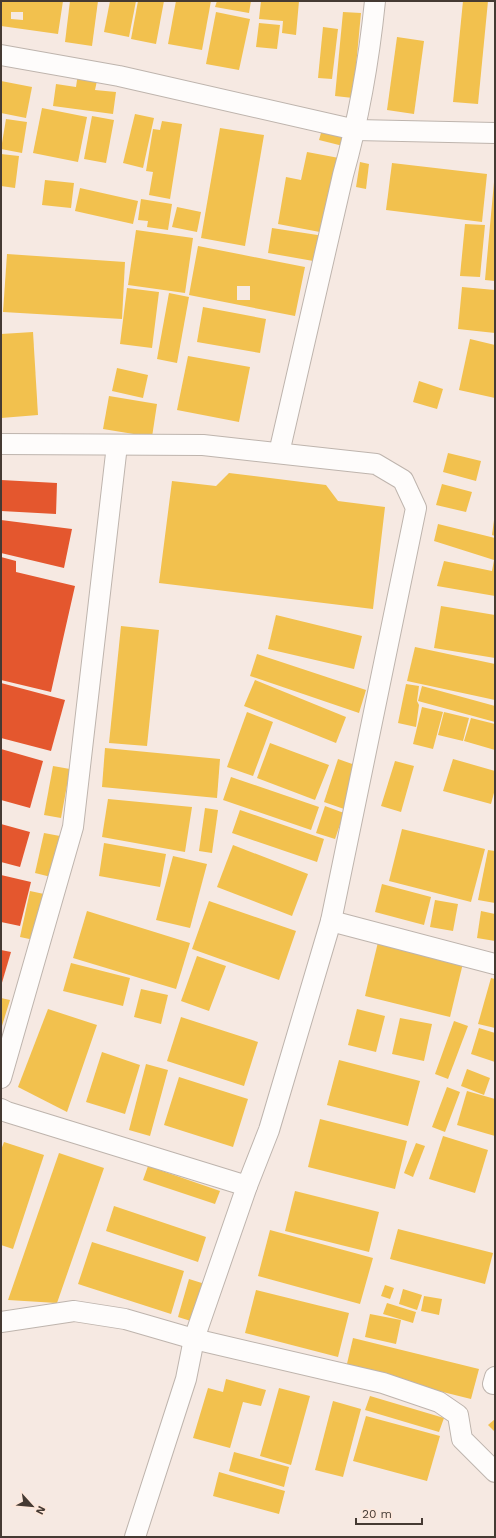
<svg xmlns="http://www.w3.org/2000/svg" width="496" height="1538" font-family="'Work Sans',sans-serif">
<rect width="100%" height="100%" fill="#f6e9e2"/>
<g fill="#f2c14e" fill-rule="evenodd">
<path d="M1,1H63L58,34L1,26ZM11,12H23V20L11,19Z"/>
<polygon points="70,1 98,1 92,46 65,42"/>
<polygon points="110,1 136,1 129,37 104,32"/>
<polygon points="138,1 164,1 156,44 131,39"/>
<polygon points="176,1 211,1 202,50 168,44"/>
<polygon points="217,1 251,1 249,13 215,7"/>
<polygon points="261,1 299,1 296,35 282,33 283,21 259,19"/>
<polygon points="463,1 488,1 478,104 453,102"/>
<polygon points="216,12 250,19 239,70 206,64"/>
<polygon points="343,12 361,13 353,98 335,96"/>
<polygon points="259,23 280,25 277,49 256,47"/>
<polygon points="323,27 338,29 332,79 318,78"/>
<polygon points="397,37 424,41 414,114 387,110"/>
<polygon points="78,73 98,76 95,90 116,92 113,114 53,106 56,84 76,87"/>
<polygon points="1,81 32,87 26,118 1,113"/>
<polygon points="42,108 87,117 78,162 33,153"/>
<polygon points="135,114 154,118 143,168 123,163"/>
<polygon points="92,116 114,120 106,163 84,159"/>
<polygon points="6,119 27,122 22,153 1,149"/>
<polygon points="162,121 182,124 170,199 149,195 153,172 146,171 153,129 160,130"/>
<polygon points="323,126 346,132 343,146 319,140"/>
<polygon points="220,128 264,135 245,246 201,238"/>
<polygon points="307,152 339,158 325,233 278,224 286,177 301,180"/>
<polygon points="1,154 19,156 15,188 1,186"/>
<polygon points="360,162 369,164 366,189 356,187"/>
<polygon points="392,163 487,174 482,222 386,210"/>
<polygon points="45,180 74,183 71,208 42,205"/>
<polygon points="494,182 495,182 495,281 485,280"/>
<polygon points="80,188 138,201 133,224 75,211"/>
<polygon points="141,199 172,204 168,230 147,227 148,221 138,220"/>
<polygon points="177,207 201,212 197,232 172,227"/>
<polygon points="465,224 485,225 480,277 460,276"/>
<polygon points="272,228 324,236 319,262 268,253"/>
<polygon points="136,230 193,238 185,293 128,285"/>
<path d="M198,246L305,267L295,316L189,295ZM237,286H250V300H237Z"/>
<polygon points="7,254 125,262 122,319 3,312"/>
<polygon points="462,287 495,290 495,333 458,329"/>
<polygon points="127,288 159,292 152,348 120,344"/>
<polygon points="169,293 189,297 177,363 157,359"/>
<polygon points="203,307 266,319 260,353 197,342"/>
<polygon points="33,332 38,415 1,418 1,334"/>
<polygon points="470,339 495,345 495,398 459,390"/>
<polygon points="188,356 250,367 239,422 177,410"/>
<polygon points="117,368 148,375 143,398 112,391"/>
<polygon points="419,381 443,389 437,409 413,402"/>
<polygon points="109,396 157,404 152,437 103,429"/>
<polygon points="448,453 481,461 476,481 443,472"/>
<polygon points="229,473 326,485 338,501 385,507 373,609 159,583 172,481 216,486"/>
<polygon points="442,484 472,492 466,512 436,505"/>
<polygon points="494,520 495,520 495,536 492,535"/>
<polygon points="438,524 495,538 495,596 437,586 444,561 492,571 494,560 434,541"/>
<polygon points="441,606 495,615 495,658 434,648"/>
<polygon points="276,615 362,636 354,669 268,649"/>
<polygon points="121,626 159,630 147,746 109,743"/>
<polygon points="415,647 495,664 495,700 407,681"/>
<polygon points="257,654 366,690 359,713 250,676"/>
<polygon points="255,680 346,717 336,743 244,706"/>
<polygon points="406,684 419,686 417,701 419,705 416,727 398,723"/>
<polygon points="422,686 495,706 495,722 418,701"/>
<polygon points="422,707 443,712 433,749 413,744"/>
<polygon points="247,712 273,722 253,776 227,767"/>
<polygon points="444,712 469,718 463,741 438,735"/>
<polygon points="471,718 495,724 495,750 464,741"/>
<polygon points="270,743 329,765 315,800 257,778"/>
<polygon points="105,748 220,759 217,798 102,787"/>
<polygon points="338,759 358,766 344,809 324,802"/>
<polygon points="453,759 495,771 495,789 491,804 443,791"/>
<polygon points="395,761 414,766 401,812 381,806"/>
<polygon points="53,766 70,769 61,818 44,815"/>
<polygon points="231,777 319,807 311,830 223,800"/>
<polygon points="108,799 192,807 185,852 102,837"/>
<polygon points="325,806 344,813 335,839 316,833"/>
<polygon points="205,808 218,810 212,853 199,851"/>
<polygon points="240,810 324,839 317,862 232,833"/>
<polygon points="402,829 485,849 471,902 389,881"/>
<polygon points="44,833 60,836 51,877 35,873"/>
<polygon points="104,843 166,854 160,887 99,876"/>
<polygon points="233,845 308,874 292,916 217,887"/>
<polygon points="488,850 495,851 495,903 478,900"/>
<polygon points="173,856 207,864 190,928 156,920"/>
<polygon points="382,884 431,897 424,925 375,912"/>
<polygon points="30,891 44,894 34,940 20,937"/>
<polygon points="435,900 458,904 453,931 430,927"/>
<polygon points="209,901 296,931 279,980 192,949"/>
<polygon points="87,911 190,943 176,989 73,958"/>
<polygon points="481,911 495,914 495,941 477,938"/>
<polygon points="379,938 464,959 450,1017 365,996"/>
<polygon points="197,956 226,966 209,1011 181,1001"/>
<polygon points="71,963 130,978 123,1006 63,991"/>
<polygon points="491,978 495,979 495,1028 478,1024"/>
<polygon points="141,989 168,995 161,1024 134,1017"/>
<polygon points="1,998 10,1000 1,1029"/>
<polygon points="48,1009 97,1025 67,1112 18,1087"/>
<polygon points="357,1009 385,1016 376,1052 348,1045"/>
<polygon points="181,1017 258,1042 244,1086 167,1061"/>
<polygon points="400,1018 432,1024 424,1061 392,1054"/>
<polygon points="454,1021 468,1026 448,1079 435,1074"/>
<polygon points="479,1028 495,1033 495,1062 471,1054"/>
<polygon points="102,1052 140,1065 125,1114 86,1102"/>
<polygon points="339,1060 420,1081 408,1126 327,1105"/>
<polygon points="146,1064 168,1070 150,1136 129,1130"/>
<polygon points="467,1069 490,1078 484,1095 461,1086"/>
<polygon points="179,1077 248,1099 233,1147 164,1125"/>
<polygon points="447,1087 460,1092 445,1132 432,1127"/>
<polygon points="467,1091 495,1099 495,1136 457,1125"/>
<polygon points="320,1119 407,1141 395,1189 308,1167"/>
<polygon points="443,1136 488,1150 475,1193 429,1179"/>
<polygon points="4,1142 44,1155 13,1249 1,1245 1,1150"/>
<polygon points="416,1143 425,1146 413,1177 404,1173"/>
<polygon points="59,1153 104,1168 57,1303 8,1300"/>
<polygon points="148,1166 220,1191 215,1204 143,1180"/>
<polygon points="295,1191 379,1212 369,1252 285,1231"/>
<polygon points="114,1206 206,1237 198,1262 106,1231"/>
<polygon points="398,1229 493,1253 485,1284 390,1259"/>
<polygon points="270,1230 373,1258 360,1304 258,1276"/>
<polygon points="92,1242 184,1271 171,1314 78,1284"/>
<polygon points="189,1279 205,1284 194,1322 178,1317"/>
<polygon points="385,1285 394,1288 390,1299 381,1296"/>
<polygon points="403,1289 422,1295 417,1310 399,1304"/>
<polygon points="256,1290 349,1313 338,1357 245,1333"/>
<polygon points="424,1296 442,1299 439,1315 421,1311"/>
<polygon points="387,1303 416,1312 413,1323 383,1314"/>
<polygon points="370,1314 401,1320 396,1344 365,1337"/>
<polygon points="353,1338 479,1369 471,1399 346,1368"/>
<polygon points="226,1379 266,1390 261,1406 243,1402 230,1448 193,1438 208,1388 223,1392"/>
<polygon points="279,1388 310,1396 291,1465 260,1456"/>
<polygon points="370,1396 444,1418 439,1432 365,1410"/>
<polygon points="333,1401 361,1409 343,1477 315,1470"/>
<polygon points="366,1416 440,1436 427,1481 353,1461"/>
<polygon points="495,1419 495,1432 488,1425"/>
<polygon points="234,1452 289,1467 284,1487 229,1471"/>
<polygon points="219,1472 285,1491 279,1514 213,1496"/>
</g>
<g fill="#e4572e">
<polygon points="1,480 57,483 56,514 1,511"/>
<polygon points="1,520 72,529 64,568 1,553"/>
<polygon points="1,557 16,561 16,572 75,586 51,692 1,680"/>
<polygon points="1,683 65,700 51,751 1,738"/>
<polygon points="1,749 43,761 30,808 1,800"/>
<polygon points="1,824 30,832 20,867 1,862"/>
<polygon points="1,875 31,882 20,926 1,922"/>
<polygon points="1,950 11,952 1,986"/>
</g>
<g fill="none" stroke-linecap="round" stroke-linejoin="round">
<g stroke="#beb4ad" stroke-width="22">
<g id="street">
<polyline points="1,55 119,76 356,130 495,133"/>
<polyline points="1,444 203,445 376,464 403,480 416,508 331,921 269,1130 247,1186 194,1339 186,1379 135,1537"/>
<path d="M279,453L343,175C359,118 369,60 375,1"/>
<polyline points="331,921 495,964"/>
<polyline points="1,1078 73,827 117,445"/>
<polyline points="1,1109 7,1112 247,1186"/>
<polyline points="1,1322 74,1311 125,1319 194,1339 383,1383 439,1402 458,1415 462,1439 495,1472"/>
<polyline points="493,1384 495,1377"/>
</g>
</g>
<use href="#street" stroke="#fefcfb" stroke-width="20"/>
</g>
<rect width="496" height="1538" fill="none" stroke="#453a33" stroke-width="4"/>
<g transform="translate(32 1506) rotate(117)" stroke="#fee7da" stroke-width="3" paint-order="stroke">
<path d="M0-3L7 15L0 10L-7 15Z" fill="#453a33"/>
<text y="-6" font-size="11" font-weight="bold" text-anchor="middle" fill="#453a33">N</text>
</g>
<path d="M356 1518v6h66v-6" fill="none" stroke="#453a33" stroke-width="2"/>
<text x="362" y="1518" font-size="12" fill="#453a33" stroke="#fee7da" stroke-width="3" paint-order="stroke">20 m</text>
</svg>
